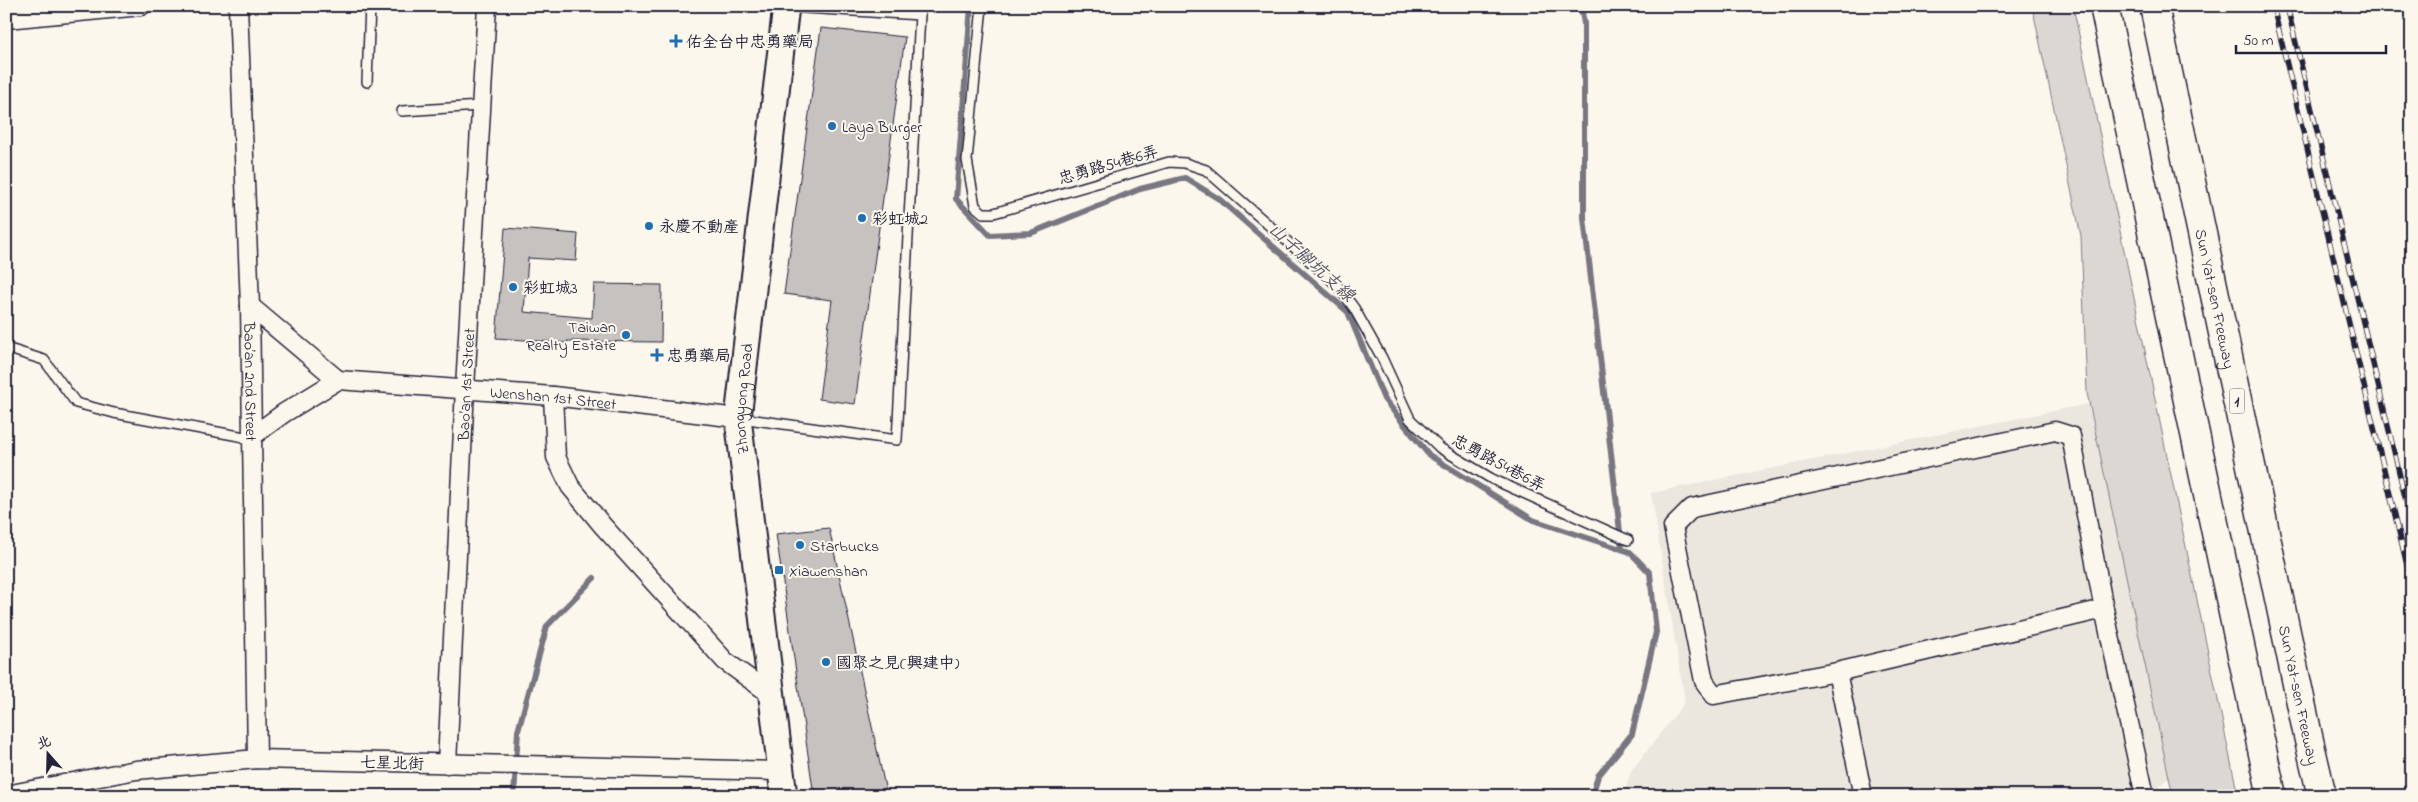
<svg xmlns="http://www.w3.org/2000/svg" width="2418" height="802" font-family="'Indie Flower','LXGW WenKai TC',sans-serif">
<rect width="100%" height="100%" fill="#fbf7ec"/>
<filter id="ink" filterUnits="userSpaceOnUse"><feTurbulence type="fractalNoise" baseFrequency=".02" numOctaves="2"/><feDisplacementMap in="SourceGraphic" scale="10" xChannelSelector="R" yChannelSelector="G"/><feConvolveMatrix kernelMatrix="1 2 1 2 8 2 1 2 1" color-interpolation-filters="sRGB"/></filter>
<g filter="url(#ink)">
<polygon fill="#ebe7df" points="2107,400 2191,753 2151,796 1623,796 1631,771 1685,702 1651,493"/>
<polygon fill="#dbd8d3" stroke="#7e7d87" points="2032,6 2073,6 2238,796 2173,796 2087,393 2081,236"/>
<g fill="none" stroke-linecap="round" stroke-linejoin="round">
<g stroke="#787681" stroke-width="6">
<polyline points="971,6 956,199 990,235 1031,233 1140,189 1185,178 1219,199 1348,312 1384,399 1429,455 1533,520 1630,552 1650,573 1656,632 1632,734 1598,776 1592,796"/>
<polyline points="1581,6 1584,24 1584,218 1622,549"/>
<polyline points="514,796 518,731 547,626 594,578"/>
</g>
</g>
<g fill="#c6c2c0" stroke="#22223b">
<polygon points="821,28 905,37 855,404 819,399 832,300 784,294"/>
<polygon points="505,228 578,234 576,261 528,258 524,312 592,318 594,284 662,285 661,342 567,341 567,343 496,338"/>
<polygon points="829,528 887,796 861,796 813,789 776,534"/>
</g>
<g fill="none" stroke-linecap="round" stroke-linejoin="round">
<g stroke="#22223b" stroke-width="12">
<g id="service">
<polyline points="982,6 967,160 975,206 983,213 994,213 1169,162 1185,163 1206,170 1337,285 1354,308 1382,358 1410,419 1440,448 1492,479 1628,540"/>
<polyline points="367,82 370,6"/>
<polyline points="402,111 480,106"/>
<polyline points="6,348 44,360 76,403 114,413 250,438"/>
<polyline points="741,418 897,440 920,15 787,7"/>
</g>
</g>
<g stroke="#22223b" stroke-width="21">
<g id="minor">
<path id="s1" d="M238,6L250,306L257,759"/>
<polyline points="6,19 141,6"/>
<polyline points="250,306 338,380"/>
<path id="s2" d="M338,380L553,396L738,418"/>
<polyline points="553,396 556,457 570,486 603,526 725,661 773,696"/>
<polyline points="250,438 284,413 338,380"/>
<polyline points="1837,672 2104,609"/>
<path id="s3" d="M447,764L465,388L487,6"/>
<polyline points="6,795 136,770 257,759 781,771"/>
<polyline points="1863,796 1837,672 1714,695 1704,681 1673,527 1692,508 2055,431 2071,436 2104,609 2145,796"/>
</g>
</g>
<g stroke="#22223b" stroke-width="29">
<g id="secondary">
<path id="s4" d="M784,796L738,418L786,6"/>
</g>
</g>
<g stroke="#22223b" stroke-width="31">
<g id="motorway">
<polyline points="2104,6 2272,796"/>
<path id="s5" d="M2154,6L2308,736L2322,796"/>
</g>
</g>
<use href="#service" stroke="#fbf7ec" stroke-width="9"/>
<use href="#minor" stroke="#fbf7ec" stroke-width="18"/>
<use href="#secondary" stroke="#fbf7ec" stroke-width="25"/>
<use href="#motorway" stroke="#fbf7ec" stroke-width="28"/>
<g stroke="#22223b" stroke-width="5.5">
<g id="rail">
<polyline points="2273,6 2412,586"/>
<polyline points="2287,6 2412,526"/>
</g>
</g>
<use href="#rail" stroke="#fbf7ec" stroke-width="4" stroke-dasharray="11" stroke-linecap="butt"/>
</g>
</g>
<g fill="#1f6fb2" stroke="#fbf7ec" stroke-width="2">
<path d="M673.5 33.5h5v5h5v5h-5v5h-5v-5h-5v-5h5z"/>
<circle cx="832" cy="126" r="5"/>
<circle cx="862" cy="218" r="5"/>
<circle cx="649" cy="226" r="5"/>
<circle cx="513" cy="287" r="5"/>
<circle cx="626" cy="335" r="5"/>
<path d="M654.5 347.5h5v5h5v5h-5v5h-5v-5h-5v-5h5z"/>
<circle cx="800" cy="545" r="5"/>
<rect x="774" y="565" width="10" height="10" rx="2.5"/>
<circle cx="826" cy="662" r="5"/>
</g>
<g text-anchor="middle" stroke-width="4" stroke-linejoin="round" paint-order="stroke">
<rect fill="#fbf7ec" stroke="#636270" stroke-width="1" x="2229.5" y="388.5" width="15" height="25" rx="4"/>
<g font-size="15" font-weight="bold" fill="#22223b">
<text x="2237" y="406">1</text>
</g>
<g font-size="16" fill="#22223b" stroke="#fbf7ec" text-anchor="start">
<text x="686" y="47">佑全台中忠勇藥局</text>
<text x="842" y="132">Laya Burger</text>
<text x="872" y="224">彩虹城2</text>
<text x="659" y="232">永慶不動產</text>
<text x="523" y="293">彩虹城3</text>
<text x="616" y="332" text-anchor="end">Taiwan<tspan x="616" dy="18">Realty Estate</tspan></text>
<text x="667" y="361">忠勇藥局</text>
<text x="810" y="551">Starbucks</text>
<text x="789" y="576">Xiawenshan</text>
<text x="836" y="668">國聚之見(興建中)</text>
</g>
<g font-size="16" fill="#22223b" stroke="#fbf7ec">
<text transform="translate(1108 164) rotate(-16)" y="6">忠勇路54巷6弄</text>
<text dy="6" stroke="none"><textPath href="#s5" startOffset="299">Sun Yat-sen Freeway</textPath></text>
<text dy="6" stroke="none"><textPath href="#s1" startOffset="376">Bao’an 2nd Street</textPath></text>
<text dy="6" stroke="none"><textPath href="#s3" startOffset="380">Bao’an 1st Street</textPath></text>
<text dy="6" stroke="none"><textPath href="#s2" startOffset="216">Wenshan 1st Street</textPath></text>
<text dy="6" stroke="none"><textPath href="#s4" startOffset="400">Zhongyong Road</textPath></text>
<text transform="translate(1499 462) rotate(28)" y="6">忠勇路54巷6弄</text>
<text dy="6" stroke="none"><textPath href="#s5" startOffset="704">Sun Yat-sen Freeway</textPath></text>
<text transform="translate(392 762) rotate(2)" y="6">七星北街</text>
</g>
<g font-size="18" font-style="italic" fill="#545364" stroke="#fbf7ec">
<text transform="translate(1312 262) rotate(42)" y="6">山子腳坑支線</text>
</g>
</g>
<rect width="2418" height="802" fill="none" stroke="#fbf7ec" stroke-width="25"/>
<rect x="12" y="12" width="2393" height="777" fill="none" stroke="#22223b" stroke-width="2" filter="url(#ink)"/>
<g transform="translate(48 754) rotate(340)" stroke="#fbf7ec" stroke-width="4" paint-order="stroke">
<path d="M0-4L9 19L0 12L-9 19Z" fill="#22223b"/>
<text y="-8" font-size="14" font-weight="bold" text-anchor="middle" fill="#22223b">北</text>
</g>
<path d="M2236 45v8h150v-8" fill="none" stroke="#22223b" stroke-width="2.5"/>
<text x="2243" y="45" font-size="15" fill="#22223b" stroke="#fbf7ec" stroke-width="4" paint-order="stroke">50 m</text>
</svg>
